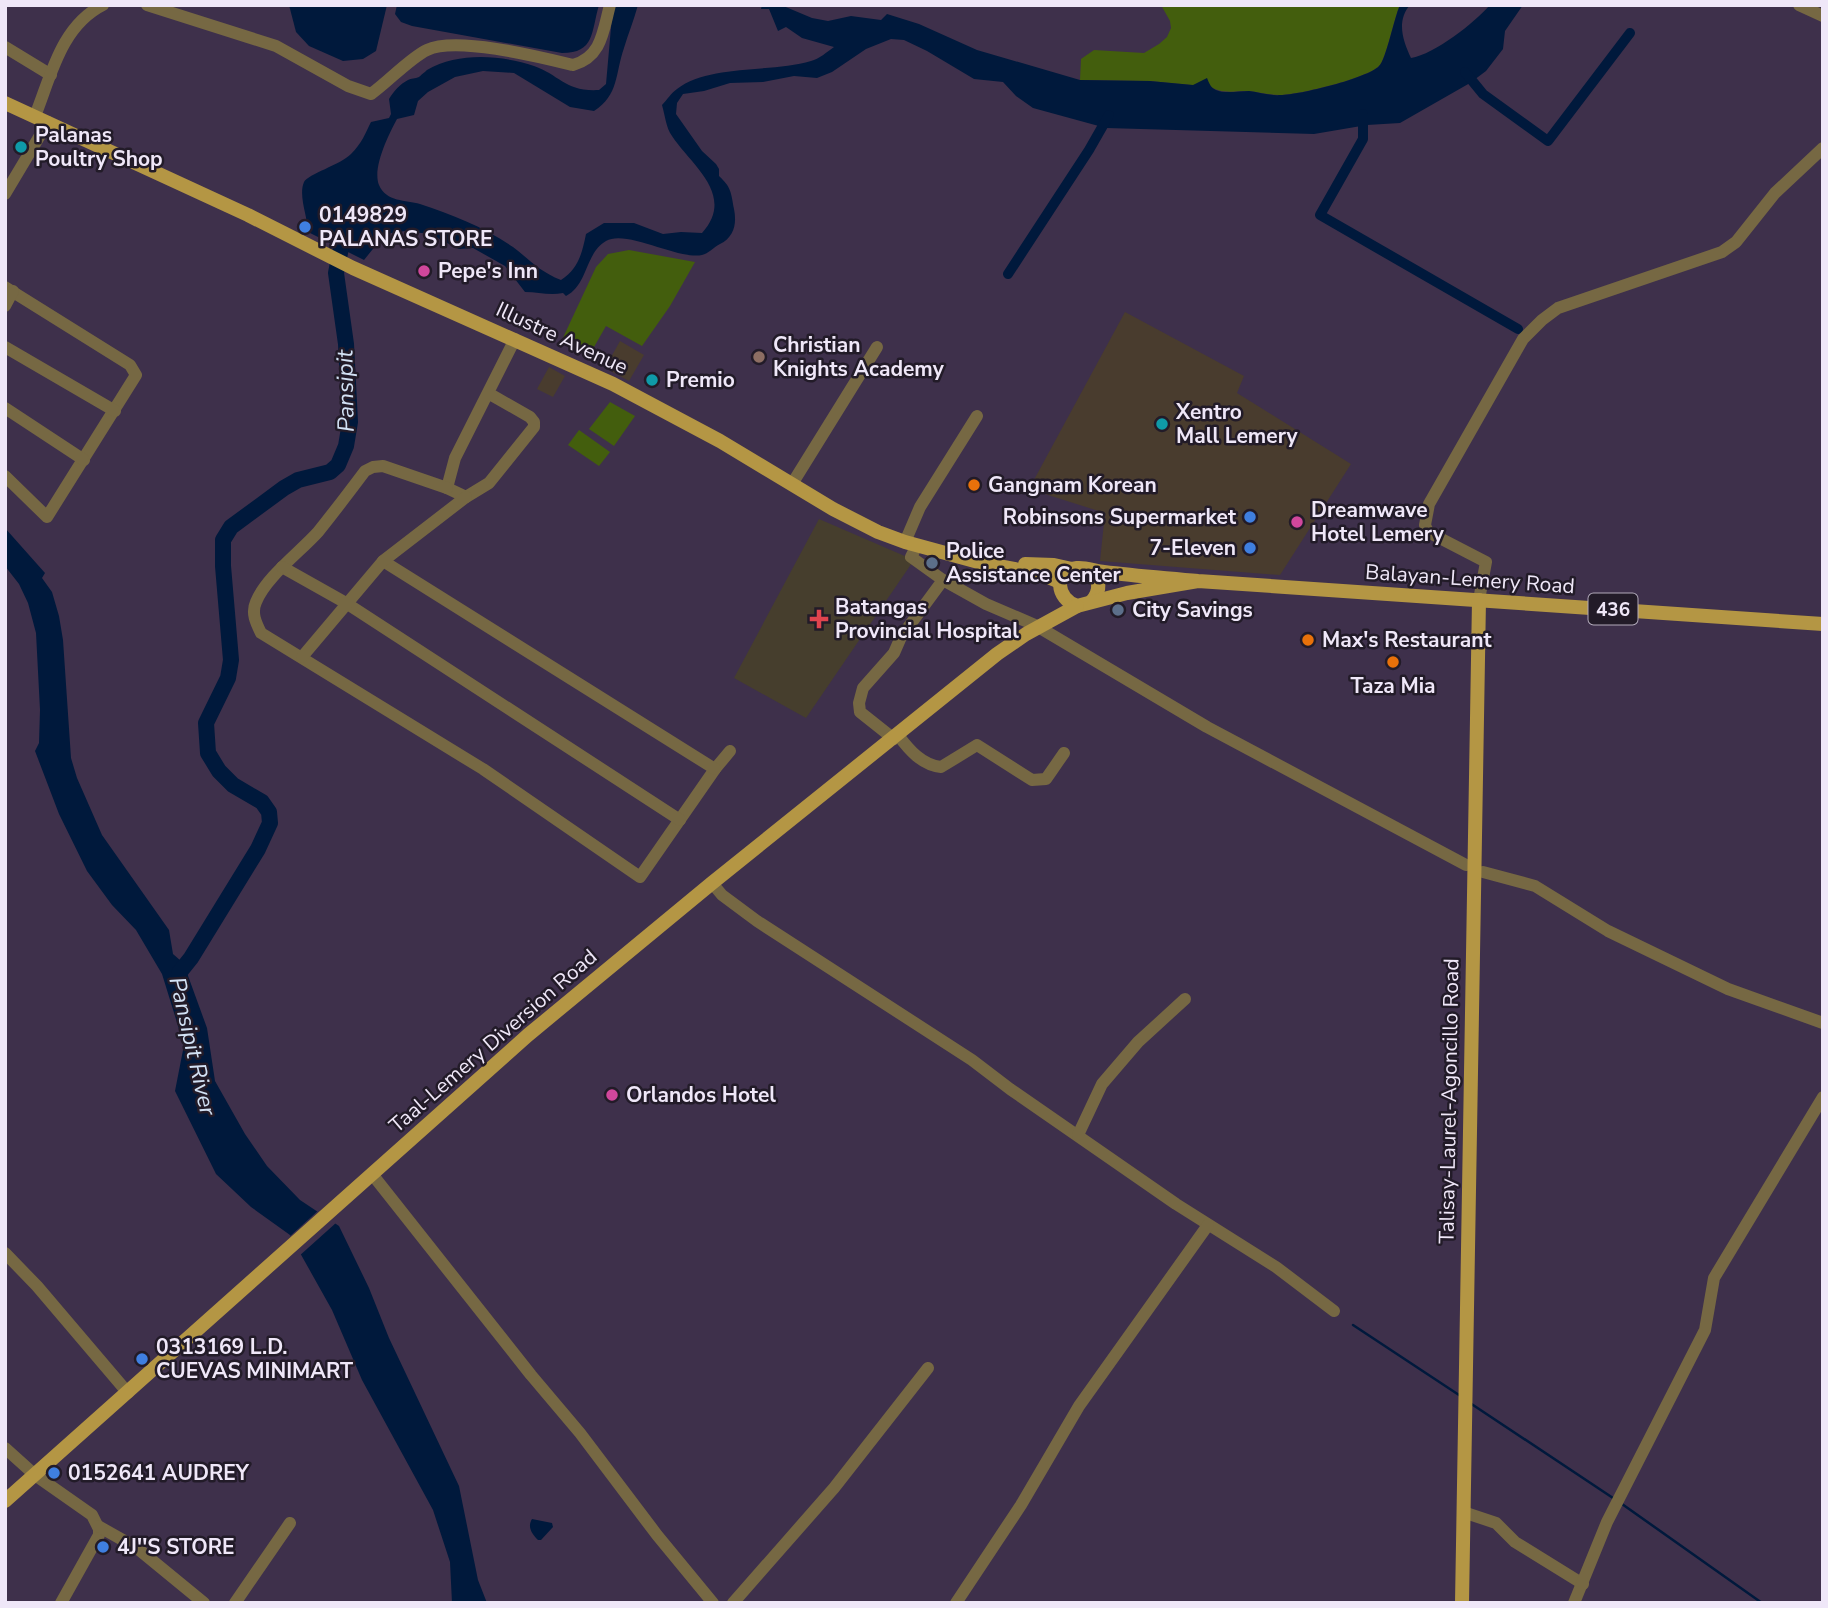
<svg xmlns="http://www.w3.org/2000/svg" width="1828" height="1608" font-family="'Nunito Sans',sans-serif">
<rect width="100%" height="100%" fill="#3e304b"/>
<g fill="#493c2e">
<polygon points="1125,312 1244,376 1237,393 1351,464 1280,575 1100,561 1105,513 1029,489"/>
<polygon points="620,341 644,355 629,381 605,368"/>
<polygon points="549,367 565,376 553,397 537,389"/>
</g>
<polygon fill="#463e2d" points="819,519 914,560 806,718 734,678"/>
<g fill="#435e0d">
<path d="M1161,5H1400C1394,18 1386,60 1379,66C1368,78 1298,95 1280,95C1270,95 1259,92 1248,91C1235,91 1222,94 1211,87L1150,81L1080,80L1081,59L1094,50L1144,53L1159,44L1167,37L1171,28L1170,21Z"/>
<polygon points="629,250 695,262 670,306 642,346 606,326 590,354 561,342 596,267 608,254"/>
<polygon points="610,402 635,416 614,446 589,429"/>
<polygon points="579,430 610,452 599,466 568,445"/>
</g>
<g fill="#00193c">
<polygon points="289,5 387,5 376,51 363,59 343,61 309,46 296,32"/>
<path d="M397,5H599C591,32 595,53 562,53L412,26L401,22L395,14Z"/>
<path d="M613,5H638C634,20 628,34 624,48C615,74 619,95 594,111L570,107L514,73L483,71L455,77L428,92L418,101L414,115L397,119C389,134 372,168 379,185C386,202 406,200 420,204C453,215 484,227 513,247C530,260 540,272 561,280C578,269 582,254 586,234L604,223H634L663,234L681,232L702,233C736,195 692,166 672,136C666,128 665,115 662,105C667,100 671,93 677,89C709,64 772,73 811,61C819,59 827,52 834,47L802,38L786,27L778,31L769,9H761L762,5H781L812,18L828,21L851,16L881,20L887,14L919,24L977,50L1080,80L1150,81L1193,85L1207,78C1209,83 1211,88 1216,90C1225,94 1239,91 1249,91C1259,92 1270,96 1281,95C1299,95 1368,78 1379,66C1386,60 1394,18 1400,5H1410C1396,21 1403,41 1411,58C1435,54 1474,23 1490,5H1523L1505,31L1503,49L1486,71L1470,83L1400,123L1367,125L1314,134L1106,128L1033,108L1016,96L1003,82L974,79L927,51L904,40L891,39L866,49L832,72L817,78L794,76L763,82L730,83L704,91L683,94L677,103L676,114L702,151L716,164L719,169V176C731,187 731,192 734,209C737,224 734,237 720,244C714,247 708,254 702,255C678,260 626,229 606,241C585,253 588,285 566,296L563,293C550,296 538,292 525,292L505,266L473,248L459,249L430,234L405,231L385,234L364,260L308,232C308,217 298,196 304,182C308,174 340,165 351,154C362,143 365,134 371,122L389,118L391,114L389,99C394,91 400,84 408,80C411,78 415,79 419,77C420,76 426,71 427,70C458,52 501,55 534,66C560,75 565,92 599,90L606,84Z"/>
<polygon points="5,528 45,573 42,578 52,592 59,616 63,640 71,758 77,778 102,835 169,930 173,954 181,961 193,965 187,973 207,1028 215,1081 245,1134 267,1166 300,1200 339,1226 369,1288 389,1338 459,1486 478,1580 487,1603 452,1603 450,1562 433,1510 362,1380 332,1310 290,1235 251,1207 216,1174 175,1091 184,1045 162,974 136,930 112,905 87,871 59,814 35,751 39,743 40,710 36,633 28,603 19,584 5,566"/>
<path d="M532,1519L552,1523L553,1527L541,1540H538C532,1534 527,1527 532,1519Z"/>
</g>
<polygon fill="#3e304b" points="320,1209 337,1222 298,1257 288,1238"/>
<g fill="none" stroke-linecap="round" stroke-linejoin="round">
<g stroke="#00193c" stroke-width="2.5">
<polyline points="1353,1325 1459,1395"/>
<polyline points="1470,1403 1613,1498"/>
<polyline points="1622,1504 1762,1603"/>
</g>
<g stroke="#00193c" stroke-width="10">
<polyline points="1465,72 1483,94 1548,141 1630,33"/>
<polyline points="1363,114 1363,139 1320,215 1518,329"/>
<polyline points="1008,274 1089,150 1109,115"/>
</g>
<polyline stroke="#00193c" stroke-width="16" points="179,973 191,958 258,849 270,823 269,812 262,802 233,785 219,771 208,753 206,723 228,678 231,660 223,566 223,540 231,527 284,488 298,480 330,472 338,465 346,446 350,422 346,344 336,273 341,248 338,227"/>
<g stroke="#766843" stroke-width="12">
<path d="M147,5L276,46L348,86L371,94C388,82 410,58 427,50C456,36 540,57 573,65C602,57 603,31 610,5"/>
<polyline points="1799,5 1823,16"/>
<polyline points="5,47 51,75"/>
<path d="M35,116C51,76 61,26 103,5"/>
<polyline points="5,194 48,122"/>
<polyline points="5,287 130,365 136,375 47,517 5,476"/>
<polyline points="5,306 13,291"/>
<polyline points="5,347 115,411"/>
<polyline points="488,393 530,417 534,422 534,427 489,483 466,497 447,488 455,458 515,339"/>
<polyline points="5,408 84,460"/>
<polyline points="792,484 877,347"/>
<path d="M447,488L383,466L373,467L365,471C350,491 334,512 318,532C300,552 266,577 256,602C251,613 256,623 261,633L483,769L640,877L715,769L730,751"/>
<polyline points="905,542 920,507 977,416"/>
<polyline points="383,561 715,769"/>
<polyline points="282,567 346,603 680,820"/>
<polyline points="943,580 986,604 1035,625 1207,727 1466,865"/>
<polyline points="1479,600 1486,562 1428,532 1425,525 1429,504 1523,339 1542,320 1558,308 1722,252 1736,242 1775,193 1823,148"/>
<polyline points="302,657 383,561 466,497"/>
<path d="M898,735C909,750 922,765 941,767L977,745L1032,780L1046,779L1064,753"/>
<polyline points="894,739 860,712 859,703 863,688 894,653 901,637 943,580 911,557 917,545"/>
<polyline points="1483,872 1535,886 1608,931 1728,989 1823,1023"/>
<polyline points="712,883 722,895 757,921 972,1060 1010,1089 1176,1204 1276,1267 1334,1311"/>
<polyline points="1078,1135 1102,1084 1138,1042 1185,999"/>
<polyline points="372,1174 531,1375 580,1433 657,1535 713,1603"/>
<polyline points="5,1253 37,1286 128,1393"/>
<polyline points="5,1448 35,1475 92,1515 99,1529 99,1535 61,1603"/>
<polyline points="1463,1512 1496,1523 1515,1542 1583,1584"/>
<polyline points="98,1526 137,1548 204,1603"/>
<polyline points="235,1603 290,1523"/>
<polyline points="733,1603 834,1488 928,1368"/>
<polyline points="956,1603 1021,1505 1079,1406 1208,1225"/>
<polyline points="1574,1603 1607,1522 1705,1330 1714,1278 1823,1097"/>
</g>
<g stroke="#b49644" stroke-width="14">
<polyline points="5,103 248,215 353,268 613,384 720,441 833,509 878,532 905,542 982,563 1041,574 1060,582"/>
<polyline points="1025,564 1054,565 1072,569"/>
<path d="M1090,570C1100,580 1101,590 1092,601"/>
<path d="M1198,581L1127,593L1077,606C1056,599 1053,571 1077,568C1085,567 1095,571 1104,572C1135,576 1167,578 1198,581L1823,624"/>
<polyline points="5,1501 528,1035 712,883 997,654 1026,634 1077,606"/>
<polyline points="1462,1603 1479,600"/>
</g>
</g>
<g fill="#0f9aa8" stroke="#221b28" stroke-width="2.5">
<circle cx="21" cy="147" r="7"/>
<circle cx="652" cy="380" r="7"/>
<circle cx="1162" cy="424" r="7"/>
</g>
<g fill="#3f7fe0" stroke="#221b28" stroke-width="2.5">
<circle cx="305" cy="227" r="7"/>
<circle cx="1250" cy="517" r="7"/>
<circle cx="1250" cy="548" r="7"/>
<circle cx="142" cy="1359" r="7"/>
<circle cx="54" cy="1473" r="7"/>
<circle cx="103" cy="1547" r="7"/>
</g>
<g fill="#d1479c" stroke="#221b28" stroke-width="2.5">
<circle cx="424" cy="271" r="7"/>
<circle cx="1297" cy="522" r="7"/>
<circle cx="612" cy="1095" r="7"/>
</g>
<circle fill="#8d6e63" stroke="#221b28" stroke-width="2.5" cx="759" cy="357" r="7"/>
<g fill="#e8710a" stroke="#221b28" stroke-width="2.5">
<circle cx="974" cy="485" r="7"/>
<circle cx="1308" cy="640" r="7"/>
<circle cx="1393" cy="662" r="7"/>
</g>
<g fill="#5c6f8a" stroke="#221b28" stroke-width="2.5">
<circle cx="932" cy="563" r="7"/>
<circle cx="1118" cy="610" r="7"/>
</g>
<path fill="#e0444e" stroke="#221b28" stroke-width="2.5" d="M815.5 608.5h7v7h7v7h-7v7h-7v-7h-7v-7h7z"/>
<g text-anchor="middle" stroke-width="5" stroke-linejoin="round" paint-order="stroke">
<rect fill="#221b28" stroke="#b2aaba" stroke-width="2" x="1588.5" y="593.5" width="49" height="31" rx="5"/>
<g font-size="19" font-weight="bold" fill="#efe7f8">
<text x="1613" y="616">436</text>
</g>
<g font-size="21" font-weight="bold" fill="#efe7f8" stroke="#221b28" text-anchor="start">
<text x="35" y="142">Palanas<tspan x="35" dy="24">Poultry Shop</tspan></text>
<text x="319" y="222">0149829<tspan x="319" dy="24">PALANAS STORE</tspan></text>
<text x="438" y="278">Pepe's Inn</text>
<text x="773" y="352">Christian<tspan x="773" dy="24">Knights Academy</tspan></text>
<text x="666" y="387">Premio</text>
<text x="1176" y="419">Xentro<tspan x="1176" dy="24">Mall Lemery</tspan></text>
<text x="988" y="492">Gangnam Korean</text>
<text x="1311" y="517">Dreamwave<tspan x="1311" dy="24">Hotel Lemery</tspan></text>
<text x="1236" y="524" text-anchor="end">Robinsons Supermarket</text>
<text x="1236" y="555" text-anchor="end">7-Eleven</text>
<text x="946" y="558">Police<tspan x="946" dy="24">Assistance Center</tspan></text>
<text x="835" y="614">Batangas<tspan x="835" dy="24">Provincial Hospital</tspan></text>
<text x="1132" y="617">City Savings</text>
<text x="1322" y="647">Max's Restaurant</text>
<text x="1393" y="693" text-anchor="middle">Taza Mia</text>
<text x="626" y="1102">Orlandos Hotel</text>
<text x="156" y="1354">0313169 L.D.<tspan x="156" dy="24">CUEVAS MINIMART</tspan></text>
<text x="68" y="1480">0152641 AUDREY</text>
<text x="117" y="1554">4J''S STORE</text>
</g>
<g font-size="21" fill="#efe7f8" stroke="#221b28">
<text transform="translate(562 338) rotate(25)" y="7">Illustre Avenue</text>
<text transform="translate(1470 579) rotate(4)" y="7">Balayan-Lemery Road</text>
<text transform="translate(493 1041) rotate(-41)" y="7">Taal-Lemery Diversion Road</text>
<text transform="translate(1449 1101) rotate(-89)" y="7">Talisay-Laurel-Agoncillo Road</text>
</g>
<g font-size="23" font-style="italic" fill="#d2e1f4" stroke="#221b28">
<text transform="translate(345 391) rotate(-91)" y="8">Pansipit</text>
<text transform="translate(193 1046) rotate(77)" y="8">Pansipit River</text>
</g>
</g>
<rect width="1828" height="1608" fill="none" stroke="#efe7f8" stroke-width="14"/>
</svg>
